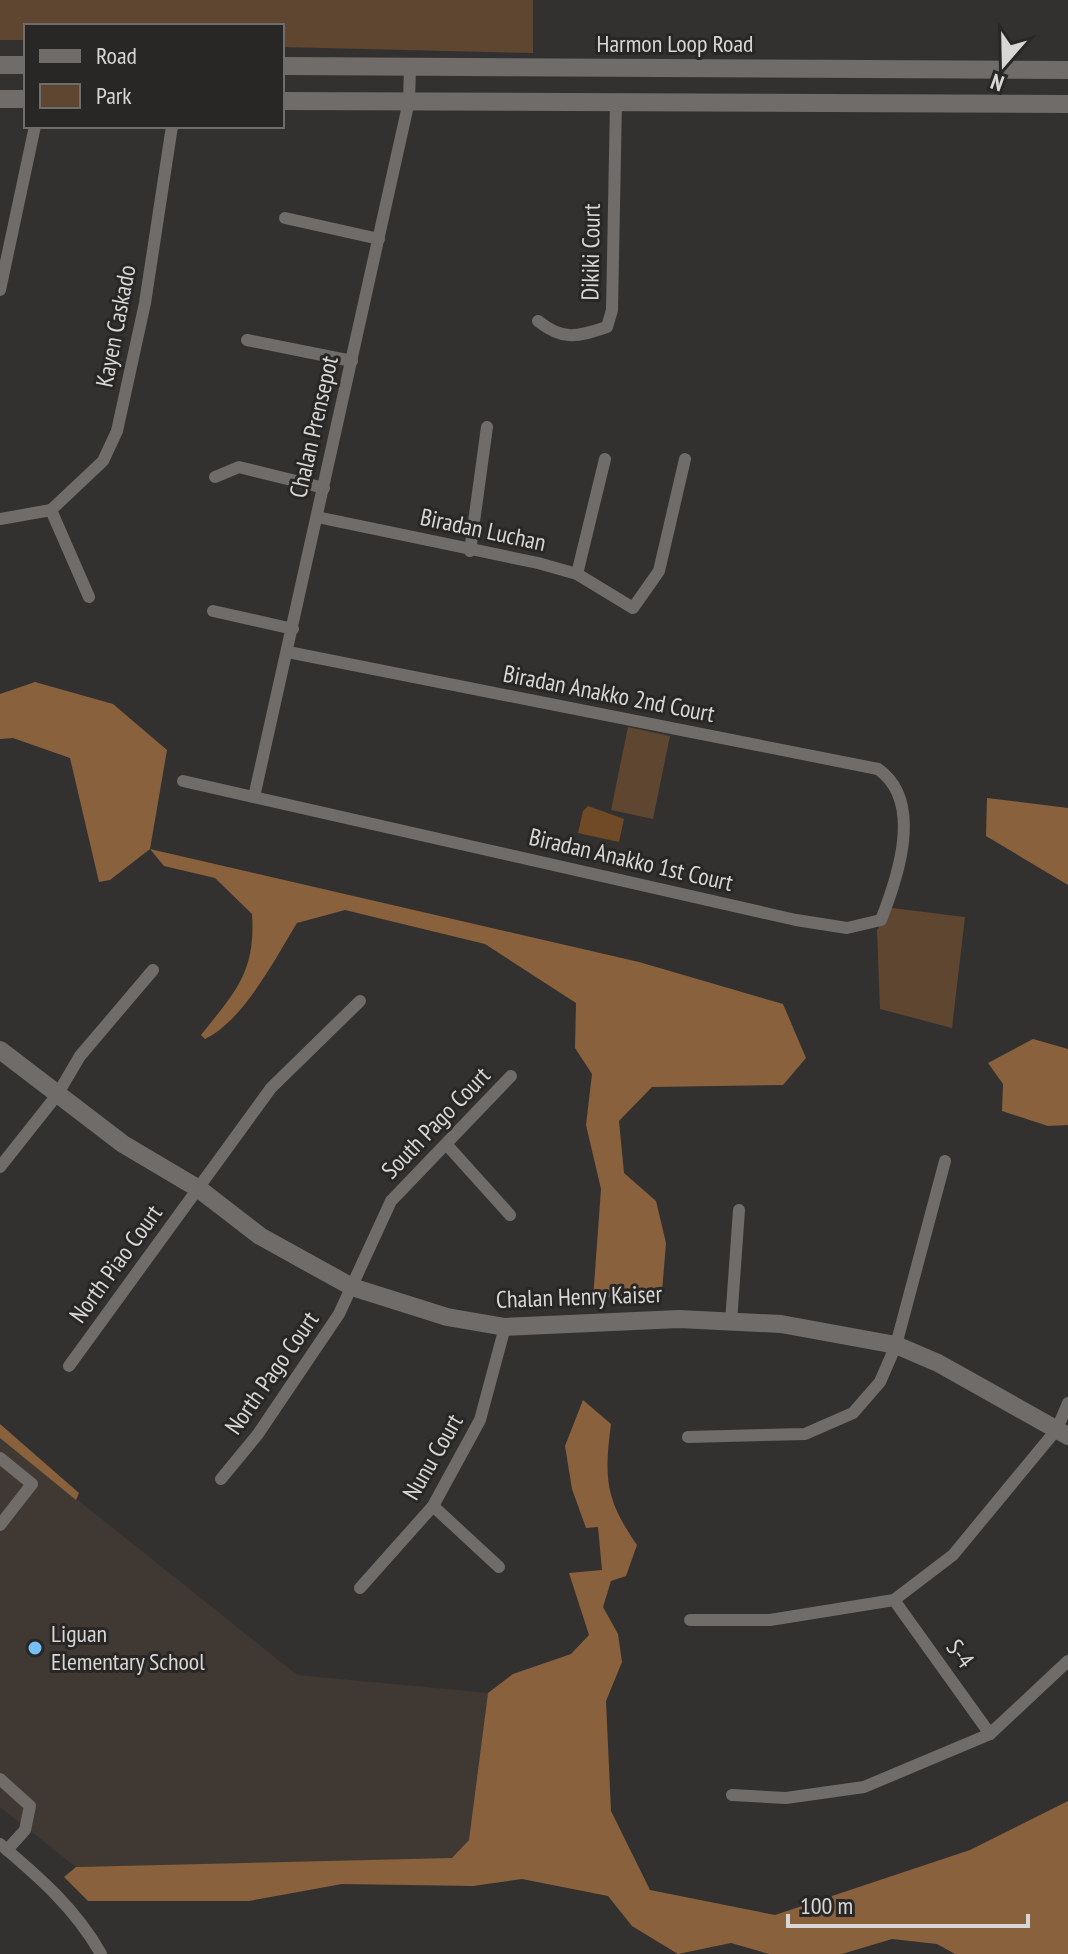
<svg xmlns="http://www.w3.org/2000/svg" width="1068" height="1954" font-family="'PT Sans Narrow',sans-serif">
<rect width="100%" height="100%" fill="#33312f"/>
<polygon fill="#403933" points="0,1438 297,1675 488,1693 469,1840 451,1859 76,1867 0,1807"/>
<g fill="#5f4631">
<polygon points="0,0 533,0 533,53 282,47 282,26 26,26 26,40 0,40"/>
<polygon points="628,727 670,736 653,819 611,810"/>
<polygon points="892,908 965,917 952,1028 880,1009 877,930"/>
</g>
<g fill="#89613d">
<path d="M35,682L113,704L167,750L150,849L639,962L783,1004L806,1058L783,1085L652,1087L619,1121L624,1173L656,1201L666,1243L662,1292L593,1299L601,1189L586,1125L592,1074L575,1048L576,1003L485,944L345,910L297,923C275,959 243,1021 205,1039L201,1035C235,992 256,972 252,914L215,878L164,866L150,849L110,880L99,882L70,758L13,738L0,739V694Z"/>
<polygon points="987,798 1068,808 1068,885 986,836"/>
<polygon points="1033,1039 1068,1049 1068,1125 1048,1126 1002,1111 1003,1084 988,1063"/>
<path d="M583,1400L611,1424C604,1478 605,1499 637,1545L626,1576L611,1581L603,1607L618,1634L622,1662L606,1701L611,1811L650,1890L775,1915L970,1850L1068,1801V1954H955L937,1944L892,1939L842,1954H769L731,1943L678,1954L632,1926L608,1896L522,1879L473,1886L342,1884L249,1901H88L64,1877L76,1867L452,1858L469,1840L488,1693L513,1674L571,1654L589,1635L569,1573L602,1570L598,1527L586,1528L572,1489L565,1446Z"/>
<polygon points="0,1424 79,1493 76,1500 0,1438"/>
</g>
<polygon fill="#704a26" points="588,806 624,819 619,842 578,833 583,811"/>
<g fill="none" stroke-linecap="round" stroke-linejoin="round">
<g stroke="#6f6c6a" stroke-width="12">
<polyline points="285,218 379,239"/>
<polyline points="0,290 35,126"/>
<path d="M538,321C563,341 577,337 607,327L612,310L616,102"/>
<polyline points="247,340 352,361"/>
<polyline points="215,477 239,467 324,488"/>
<polyline points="51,510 103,461 117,431 145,303 172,126"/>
<polyline points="51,510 89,597"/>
<polyline points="317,517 538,563 577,574 633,608 659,571 685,459"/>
<polyline points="0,519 51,510"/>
<polyline points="470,551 487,427"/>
<polyline points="577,574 605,459"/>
<polyline points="213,611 293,629"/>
<path d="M183,781L796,920L847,928L881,920C898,877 924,801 878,769L288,652"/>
<polyline points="254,797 409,101 410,67"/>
<polyline points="447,1145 510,1215"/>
<polyline points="0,1167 57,1095 80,1056 153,970"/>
<polyline points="731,1322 739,1210"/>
<polyline points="69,1366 271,1088 360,1001"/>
<polyline points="688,1437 805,1434 853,1413 880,1382 896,1345 945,1161"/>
<polyline points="0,1458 32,1484 0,1525"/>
<polyline points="221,1479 258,1434 339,1314 391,1201 511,1076"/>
<polyline points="433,1506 499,1567"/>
<polyline points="360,1588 433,1506 480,1420 505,1327"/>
<polyline points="894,1600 990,1734"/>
<polyline points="690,1620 770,1620 894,1600 953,1555 1057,1429 1068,1403"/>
<polyline points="0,1779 30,1806 25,1830 7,1850"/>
<polyline points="732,1795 786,1798 864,1787 990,1734 1068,1661"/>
<path d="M0,1844C39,1877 76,1909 101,1954"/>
</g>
<g stroke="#6f6c6a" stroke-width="18">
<polyline points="0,65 26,65"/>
<polyline points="282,66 1068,70"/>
<polyline points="0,99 26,99"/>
<polyline points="282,101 1068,104"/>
<polyline points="0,1050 123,1144 199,1189 260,1236 352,1287 447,1317 505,1327 679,1319 781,1324 896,1345 938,1363 1068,1436"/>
</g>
</g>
<circle fill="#76c0f7" stroke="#292725" stroke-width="3" cx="35" cy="1648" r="8"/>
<g text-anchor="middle" stroke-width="6" stroke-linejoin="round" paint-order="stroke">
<g font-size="24" fill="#d8d7d6" stroke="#292725">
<text x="675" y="52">Harmon Loop Road</text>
<text transform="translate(591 252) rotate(-89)" y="8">Dikiki Court</text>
<text transform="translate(116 326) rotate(-79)" y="8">Kayen Caskado</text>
<text transform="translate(314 427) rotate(-77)" y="8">Chalan Prensepot</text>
<text transform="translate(483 530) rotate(12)" y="8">Biradan Luchan</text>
<text transform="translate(609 694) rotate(11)" y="8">Biradan Anakko 2nd Court</text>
<text transform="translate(631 860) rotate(13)" y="8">Biradan Anakko 1st Court</text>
<text transform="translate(436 1123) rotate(-46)" y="8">South Pago Court</text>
<text transform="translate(116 1264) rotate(-54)" y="8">North Piao Court</text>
<text transform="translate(579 1297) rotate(-2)" y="8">Chalan Henry Kaiser</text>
<text transform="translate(272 1373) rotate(-55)" y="8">North Pago Court</text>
<text transform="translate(433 1457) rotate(-60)" y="8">Nunu Court</text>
<text transform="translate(960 1654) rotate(54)" y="8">S-4</text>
</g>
<g font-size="24" fill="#d8d7d6" stroke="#292725" text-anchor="start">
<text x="51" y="1642">Liguan<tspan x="51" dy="28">Elementary School</tspan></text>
</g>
</g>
<rect x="24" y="24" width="260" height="104" fill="#292725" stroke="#6f6d6c" stroke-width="2"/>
<rect x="40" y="50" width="40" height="12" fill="#6f6c6a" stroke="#6f6d6c" stroke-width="2"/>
<text x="96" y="64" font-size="24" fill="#d8d7d6">Road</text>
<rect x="40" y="84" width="40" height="24" fill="#5f4631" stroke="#6f6d6c" stroke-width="2"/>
<text x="96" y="104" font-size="24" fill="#d8d7d6">Park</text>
<g transform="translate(1004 64) rotate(200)" stroke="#292725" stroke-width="6" paint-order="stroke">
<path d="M0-6L14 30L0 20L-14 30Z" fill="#d8d7d6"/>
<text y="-12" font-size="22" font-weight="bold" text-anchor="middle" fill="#d8d7d6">N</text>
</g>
<path d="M788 1914v12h240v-12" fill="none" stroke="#d8d7d6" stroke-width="4"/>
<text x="800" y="1914" font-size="24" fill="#d8d7d6" stroke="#292725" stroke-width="6" paint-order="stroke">100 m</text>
</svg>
